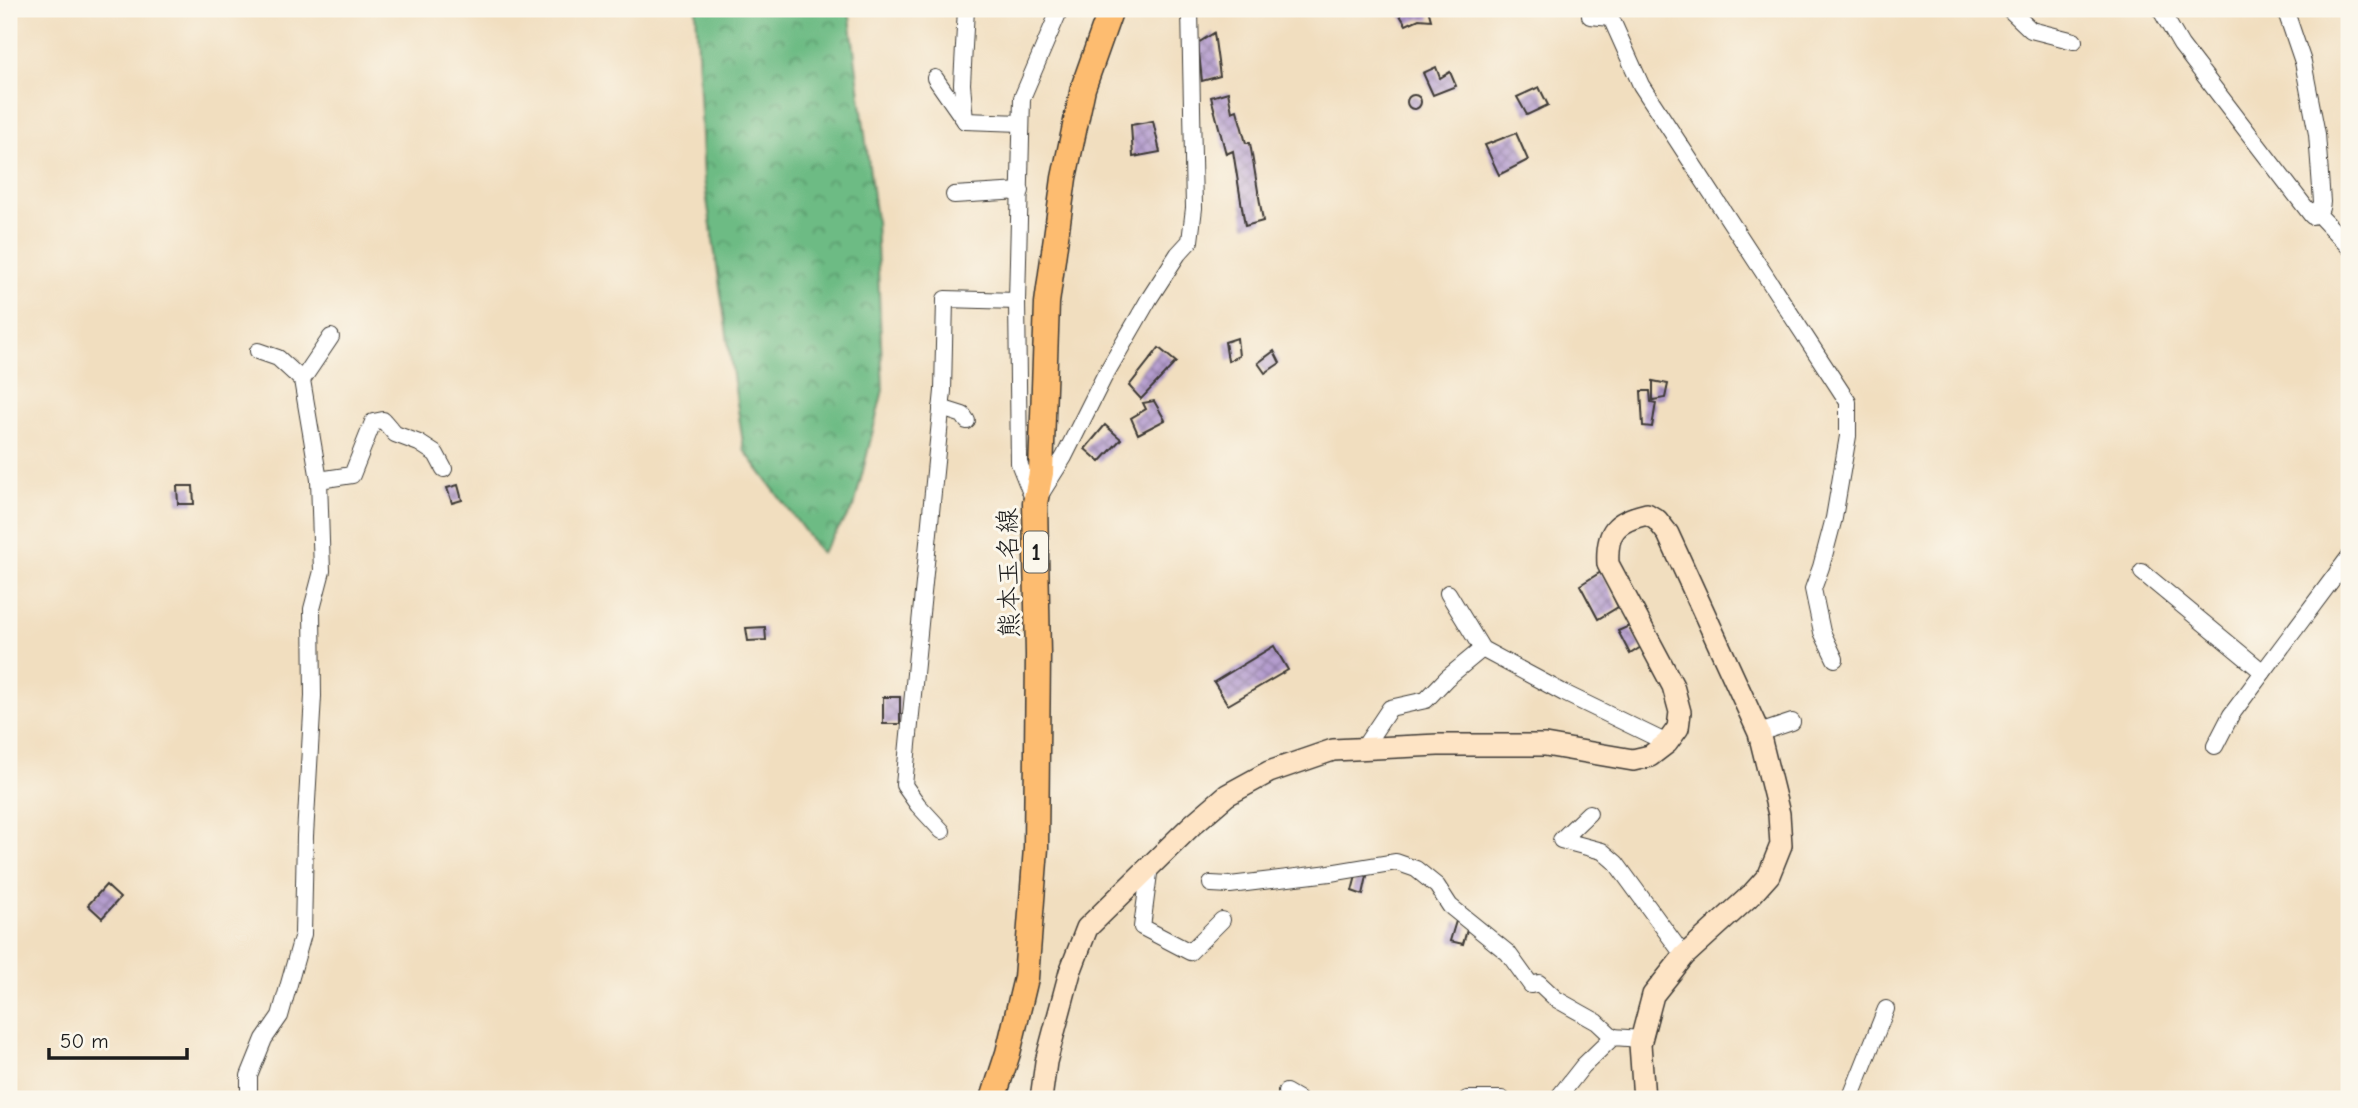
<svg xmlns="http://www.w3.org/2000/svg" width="2358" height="1108" font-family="'Comic Neue','Klee One',sans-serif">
<defs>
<pattern id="forest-crowns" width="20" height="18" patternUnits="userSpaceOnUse" patternTransform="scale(1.75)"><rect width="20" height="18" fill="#6dbb84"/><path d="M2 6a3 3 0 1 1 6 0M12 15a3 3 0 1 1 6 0" fill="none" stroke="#59976b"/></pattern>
<pattern id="building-cross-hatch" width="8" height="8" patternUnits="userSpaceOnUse" patternTransform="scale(1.75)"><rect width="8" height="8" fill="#b49cce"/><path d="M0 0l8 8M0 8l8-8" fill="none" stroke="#927ea6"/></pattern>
</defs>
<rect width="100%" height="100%" fill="#fbf7ec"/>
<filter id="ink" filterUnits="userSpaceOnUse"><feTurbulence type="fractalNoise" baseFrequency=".0143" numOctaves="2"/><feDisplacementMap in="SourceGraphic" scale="14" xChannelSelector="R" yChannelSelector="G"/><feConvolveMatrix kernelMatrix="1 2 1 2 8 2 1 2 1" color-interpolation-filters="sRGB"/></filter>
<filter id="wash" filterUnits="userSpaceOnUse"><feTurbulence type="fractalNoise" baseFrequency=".00686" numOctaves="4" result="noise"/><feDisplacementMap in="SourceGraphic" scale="28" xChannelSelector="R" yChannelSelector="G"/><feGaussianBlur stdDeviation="1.57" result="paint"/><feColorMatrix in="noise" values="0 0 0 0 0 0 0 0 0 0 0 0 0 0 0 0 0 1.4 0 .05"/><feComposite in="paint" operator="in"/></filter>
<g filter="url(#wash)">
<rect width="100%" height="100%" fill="#f1debf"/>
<polygon fill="url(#forest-crowns)" stroke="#446c50" stroke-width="2" points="696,9 849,9 876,220 883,390 854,507 821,553 744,450 704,179"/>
<g id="blocks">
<g fill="url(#building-cross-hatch)">
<polygon points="1401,9 1428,9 1431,20 1419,19 1406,25 1398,12"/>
<polygon points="1214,33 1220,76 1202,81 1198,43"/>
<polygon points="1436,67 1440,78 1450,72 1456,86 1433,95 1423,73"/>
<polygon points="1539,87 1548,105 1527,115 1517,97"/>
<polygon points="1228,92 1232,112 1237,110 1246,143 1250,143 1263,221 1245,226 1233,151 1226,154 1211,97"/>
<circle cx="1414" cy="102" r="7"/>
<polygon points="1153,121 1160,152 1133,157 1131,125"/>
<polygon points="1516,133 1528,160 1499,175 1485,145"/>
<polygon points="1237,338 1239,356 1228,361 1225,342"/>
<polygon points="1159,348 1176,362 1141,399 1129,386"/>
<polygon points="1274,351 1280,363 1265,373 1258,363"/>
<polygon points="1653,381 1668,384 1665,398 1653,400"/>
<polygon points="1641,391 1650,391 1651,402 1656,403 1652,427 1643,426"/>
<polygon points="1154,401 1165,420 1138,434 1131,418 1146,409 1143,403"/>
<polygon points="1105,425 1121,439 1100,462 1085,449"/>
<polygon points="458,485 462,500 452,503 447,488"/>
<polygon points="177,486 193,486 194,504 178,504"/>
<polygon points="1601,572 1618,607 1598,619 1580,585"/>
<polygon points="1629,626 1641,647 1630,654 1618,631"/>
<polygon points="765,627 766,640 748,641 746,628"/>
<polygon points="1274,646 1288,670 1228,705 1214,682"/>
<rect x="883" y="697" width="17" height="27"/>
<polygon points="1357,872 1367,876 1363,895 1352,891"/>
<polygon points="106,885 120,898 102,918 88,905"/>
<polygon points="1456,921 1468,926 1463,944 1450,941"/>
</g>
</g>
</g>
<g filter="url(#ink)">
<use href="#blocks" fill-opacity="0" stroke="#3c3934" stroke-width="2"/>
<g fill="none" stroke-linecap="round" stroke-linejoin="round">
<g stroke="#3c3934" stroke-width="18">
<g id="street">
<polyline points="2009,9 2031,30 2074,41"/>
<polyline points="2160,9 2181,45 2312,216 2315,211 2321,208 2322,202 2317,134 2303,62 2285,9"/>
<polyline points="1590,16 1611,18 1641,85 1848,402 1848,436 1834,518 1821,567 1813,589 1822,632 1835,659"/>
<polyline points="935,78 965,121 1021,123"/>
<polyline points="965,121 962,84 966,9"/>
<polyline points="954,195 1021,191"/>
<polyline points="2315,211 2349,247"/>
<polyline points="258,351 278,358 302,380"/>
<polyline points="941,408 963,415 967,421"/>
<polyline points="319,480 302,380 331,337"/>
<polyline points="1042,492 1064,457 1104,377 1149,299 1178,254 1190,241 1194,208 1190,9"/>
<polyline points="1034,501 1019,463 1017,301 1022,98 1060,9"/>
<polyline points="2142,572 2263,672"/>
<polyline points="1448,593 1482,649 1564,693 1667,743"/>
<polyline points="1759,733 1792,722"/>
<polyline points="2215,746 2231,715 2349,557"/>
<polyline points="1364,747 1390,708 1426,700 1447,678 1482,649"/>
<polyline points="1589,813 1561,840 1602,851 1616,863 1684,956"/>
<polyline points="942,831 918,805 904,785 943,391 945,299 1017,301"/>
<polyline points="1150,866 1142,927 1190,952 1222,920"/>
<polyline points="1211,884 1230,885 1330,873 1396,862 1416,869 1437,886 1450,906 1508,953 1531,985 1539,983 1556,999 1597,1022 1613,1037"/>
<polyline points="1286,1092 1298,1099"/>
<polyline points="249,1099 249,1076 264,1039 280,1016 303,934 305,836 313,696 312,609 322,571 319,480 352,475 373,422 383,420 395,434 419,443 436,454 444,469"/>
<polyline points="1467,1099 1502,1099"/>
<polyline points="1557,1099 1583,1066 1613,1037 1641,1039"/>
<polyline points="1850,1099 1886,1009"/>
</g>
</g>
<g stroke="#3c3934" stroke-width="24">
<path id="secondary" d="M1041,1099L1046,1062L1070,972L1087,928L1192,825L1227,795L1269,772L1333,750L1438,745H1545L1633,760L1650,756L1667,743L1678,728L1680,712L1673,686L1608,564C1606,531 1616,521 1647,514L1657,520L1668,534L1759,733L1779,814L1781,845L1769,875L1752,894L1684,956L1653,995L1640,1044L1644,1099"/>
</g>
<g stroke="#3c3934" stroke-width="27">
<polyline id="primary" points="993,1099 1008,1053 1026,978 1036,848 1038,655 1035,503 1041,473 1047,303 1064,178 1083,88 1111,9"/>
</g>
<use href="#street" stroke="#fff" stroke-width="16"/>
<use href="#secondary" stroke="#fee4c5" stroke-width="21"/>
<use href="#primary" stroke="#fdbc6f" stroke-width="24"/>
</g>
</g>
<g text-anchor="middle" stroke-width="6" stroke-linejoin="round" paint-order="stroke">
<rect fill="#fbf7ec" stroke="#5f5e5a" stroke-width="2" x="1024" y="531.5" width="24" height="41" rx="5"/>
<g font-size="24" font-weight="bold" fill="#1c1c1c">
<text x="1036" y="560">1</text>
</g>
<g font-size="26" fill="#1c1c1c" stroke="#fbf7ec">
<text transform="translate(1008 573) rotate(-91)" y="9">熊本玉名線</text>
</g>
</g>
<rect width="2358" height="1108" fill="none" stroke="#fbf7ec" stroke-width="35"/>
<path d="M49 1048v10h138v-10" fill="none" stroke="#1c1c1c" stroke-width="3.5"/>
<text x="60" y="1048" font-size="21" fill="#1c1c1c" stroke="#fbf7ec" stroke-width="5" paint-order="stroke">50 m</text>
</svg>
